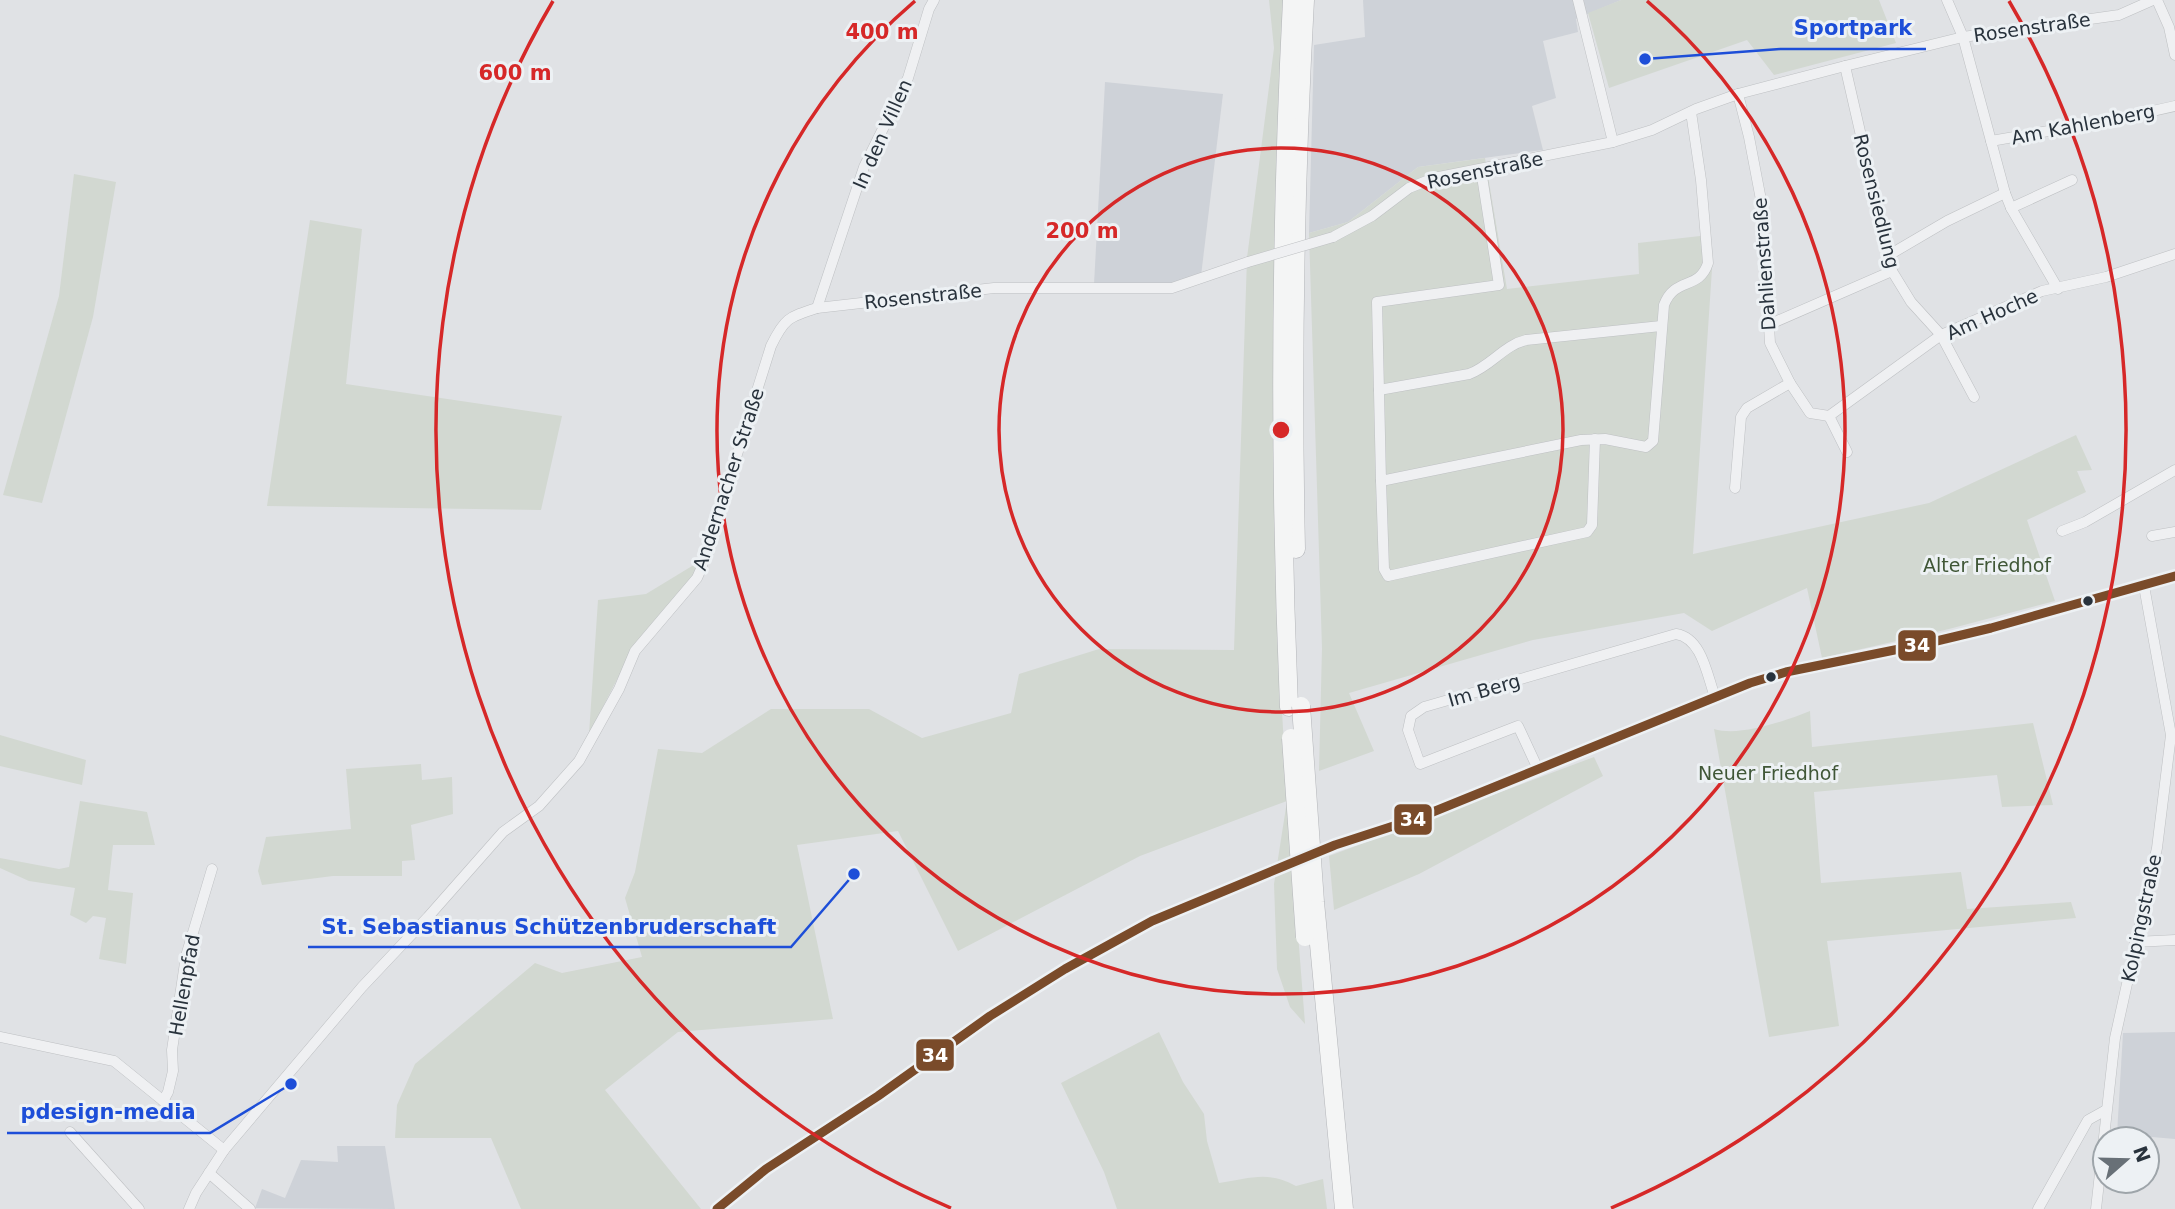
<svg xmlns="http://www.w3.org/2000/svg" width="2175" height="1209" font-family="'DejaVu Sans',sans-serif">
<rect width="100%" height="100%" fill="#e0e2e5"/>
<g fill="#ced2d8">
<polygon points="1363,0 1621,0 1576,19 1578,32 1543,41 1556,98 1532,106 1543,150 1418,167 1348,222 1309,233 1314,45 1365,37"/>
<polygon points="1105,82 1223,94 1201,276 1169,284 1094,284"/>
<polygon points="2175,1032 2175,1139 2117,1134 2123,1033"/>
<polygon points="337,1146 385,1146 395,1209 255,1208 262,1189 285,1198 301,1160 338,1162"/>
</g>
<g fill="#d2d8d1">
<path d="M1269,0H1283C1279,206 1272,412 1278,618C1282,754 1295,889 1305,1024L1290,1007L1277,969L1274,884L1287,801L1140,856L958,951L898,831L797,845L833,1019L678,1032L605,1090L701,1209H521L491,1138H395L397,1105L415,1064L535,963L562,973L642,957L625,898L635,872L658,749L702,753L771,709H869L922,738L1011,713L1019,674L1099,649L1234,650L1247,258L1274,48Z"/>
<polygon points="1621,0 1879,0 1896,43 1774,75 1747,40 1609,88 1588,13"/>
<polygon points="1485,158 1507,289 1639,274 1638,243 1709,235 1712,269 1693,554 1929,503 2076,435 2092,470 2077,471 2086,492 2027,520 2055,601 1949,629 1822,658 1807,588 1712,631 1684,613 1533,640 1349,693 1374,751 1319,771 1322,648 1309,233 1348,222 1418,167"/>
<polygon points="74,174 116,182 93,317 42,503 3,495 59,296"/>
<polygon points="310,220 362,229 346,384 562,416 541,510 267,506"/>
<polygon points="697,563 693,578 632,650 589,734 598,600 646,594"/>
<path d="M1810,711L1812,747L2033,723L2053,805L2002,807L1997,775L1814,792L1821,883L1961,872L1967,909L2071,902L2076,918L1827,941L1839,1026L1769,1037L1714,729C1740,737 1785,721 1810,711Z"/>
<polygon points="0,735 86,760 82,785 0,766"/>
<polygon points="1594,757 1603,776 1419,874 1334,910 1329,856"/>
<polygon points="421,764 422,780 452,777 453,814 411,825 415,860 402,861 402,876 333,876 262,885 258,871 266,837 351,829 346,769"/>
<polygon points="80,801 147,812 155,845 113,845 108,890 133,893 126,964 99,959 106,918 93,916 86,923 70,915 75,888 29,881 0,868 0,858 59,869 69,867"/>
<path d="M1159,1032L1183,1082L1204,1114L1207,1141L1219,1183C1249,1179 1267,1170 1296,1186L1323,1179L1327,1209H1117L1104,1172L1061,1083Z"/>
</g>
<g fill="none" stroke-linecap="round" stroke-linejoin="round">
<g stroke="#bec0c3" stroke-width="11">
<g id="street">
<polyline points="1578,0 1613,142"/>
<polyline points="1947,0 1963,37 2005,193 2011,208 2058,289"/>
<polyline points="2157,0 2169,27 2175,55"/>
<polyline points="1845,66 1892,271 1911,302 1941,335 1974,397"/>
<polyline points="1991,141 2117,119 2175,106"/>
<path d="M1481,170L1499,285L1377,302L1381,481L1581,440L1605,439L1646,447L1653,441L1664,305C1675,276 1699,291 1708,263L1701,180L1691,112"/>
<polyline points="2011,208 2072,180"/>
<polyline points="1333,237 1372,216 1409,188 1434,178 1613,142 1652,130 1696,109 1738,94 1845,66 1963,37 2119,15 2153,0"/>
<polyline points="1889,255 1947,221 2005,193"/>
<polyline points="817,308 864,167 908,78 929,9 934,0"/>
<polyline points="1768,325 1892,271"/>
<polyline points="1790,383 1810,413 1829,416 1941,335 2042,291 2106,277 2175,254"/>
<path d="M1379,390L1469,374C1491,366 1504,345 1526,340L1661,326"/>
<polyline points="1829,416 1847,452"/>
<polyline points="1381,481 1384,569 1388,576 1587,532 1592,525 1595,439"/>
<polyline points="1735,488 1741,417 1747,408 1790,383 1770,343 1762,205 1749,137 1738,94"/>
<polyline points="2062,531 2085,522 2175,470"/>
<polyline points="2152,536 2175,532"/>
<path d="M1538,769L1518,726L1420,764L1408,730L1411,716L1424,707L1676,634C1702,638 1707,675 1715,697"/>
<polyline points="2135,942 2175,940"/>
<polyline points="0,1037 114,1061 224,1150"/>
<polyline points="163,1101 168,1092 173,1071 172,1050 186,956 212,869"/>
<polyline points="70,1132 139,1209"/>
<polyline points="209,1173 250,1209"/>
<path d="M189,1209L196,1193L224,1150L362,987L428,917L503,832L539,806L579,761L619,689L635,651L697,578L701,569L771,346C784,319 788,317 817,308L994,288H1172L1248,262"/>
<polyline points="717,1209 766,1169 878,1096 990,1016 1065,969 1152,921 1335,845 1418,818 1750,683 1786,672 1924,644 1991,628 2175,576"/>
<polyline points="2038,1209 2088,1120 2106,1110"/>
<polyline points="2096,1209 2115,1038 2157,848 2171,735 2144,586"/>
</g>
</g>
<g stroke="#b3b5b9" stroke-width="19">
<g id="highway">
<path d="M1296,549C1292,366 1295,183 1305,0"/>
<path d="M1289,707C1279,471 1280,235 1292,0"/>
</g>
</g>
<use href="#street" stroke="#eff0f2" stroke-width="10"/>
<use href="#highway" stroke="#f4f5f5" stroke-width="18"/>
<g stroke="#bec0c3" stroke-width="11" stroke-linecap="butt">
<polyline id="street-bridge" points="1248,262 1333,237"/>
</g>
<g stroke="#b3b5b9" stroke-width="19" stroke-linecap="butt">
<g id="highway-bridge">
<polyline points="1301,706 1315,902 1344,1209"/>
<polyline points="1291,738 1305,937"/>
</g>
</g>
<use href="#street-bridge" stroke="#eff0f2" stroke-width="10"/>
<use href="#highway-bridge" stroke="#f4f5f5" stroke-width="18"/>
<g stroke="#edf1f4" stroke-width="14">
<polyline id="bus-1" points="717,1209 766,1169 878,1096 990,1016 1065,969 1152,921 1335,845 1418,818 1750,683 1786,672 1924,644 1991,628 2175,576"/>
</g>
<use href="#bus-1" stroke="#7a4b2a" stroke-width="9"/>
</g>
<g fill="none" stroke="#d62828" stroke-width="3.5">
<circle cx="1281" cy="430" r="282"/>
<path d="M1647 1A564 564 0 1 1 915 1"/>
<path d="M951 1208A845 845 0 0 1 553 1M2009 1A845 845 0 0 1 1611 1208"/>
</g>
<g fill="#28323c" stroke="#edf1f4" stroke-width="2.5">
<circle cx="2088" cy="601" r="6"/>
<circle cx="1771" cy="677" r="6"/>
</g>
<g text-anchor="middle" stroke-width="6" stroke-linejoin="round" paint-order="stroke">
<g font-size="19" fill="#28323c" stroke="#edf1f4">
<text transform="translate(2032 27) rotate(-8)" y="7">Rosenstraße</text>
<text transform="translate(2083 124) rotate(-11)" y="7">Am Kahlenberg</text>
<text transform="translate(882 134) rotate(-66)" y="7">In den Villen</text>
<text transform="translate(1485 170) rotate(-12)" y="7">Rosenstraße</text>
<text transform="translate(1877 201) rotate(76)" y="7">Rosensiedlung</text>
<text transform="translate(1764 264) rotate(-94)" y="7">Dahlienstraße</text>
<text transform="translate(923 296) rotate(-6)" y="7">Rosenstraße</text>
<text transform="translate(1992 314) rotate(-24)" y="7">Am Hoche</text>
<text transform="translate(728 479) rotate(-72)" y="7">Andernacher Straße</text>
<text transform="translate(1484 690) rotate(-16)" y="7">Im Berg</text>
<text transform="translate(2141 918) rotate(-78)" y="7">Kolpingstraße</text>
<text transform="translate(184 985) rotate(-80)" y="7">Hellenpfad</text>
</g>
<g font-size="19" fill="#405737" stroke="#edf1f4">
<text x="1987" y="572">Alter Friedhof</text>
<text x="1768" y="780">Neuer Friedhof</text>
</g>
</g>
<circle cx="1281" cy="430" r="10" fill="#d62828" stroke="#edf1f4" stroke-width="3.5"/>
<g font-size="21" text-anchor="middle" font-weight="bold" fill="#d62828" stroke="#edf1f4" stroke-width="6" stroke-linejoin="round" paint-order="stroke">
<text x="882" y="39">400 m</text>
<text x="515" y="80">600 m</text>
<text x="1082" y="238">200 m</text>
</g>
<path fill="none" stroke="#1d4ed8" stroke-width="2.5" d="M1645 59L1780 49H1926M854 874L791 947H308M291 1084L210 1133H7"/>
<g fill="#1d4ed8" stroke="#edf1f4" stroke-width="2.5">
<circle cx="1645" cy="59" r="7"/>
<circle cx="854" cy="874" r="7"/>
<circle cx="291" cy="1084" r="7"/>
</g>
<g font-size="21" text-anchor="middle" font-weight="bold" fill="#1d4ed8" stroke="#edf1f4" stroke-width="6" stroke-linejoin="round" paint-order="stroke">
<text x="1853" y="35">Sportpark</text>
<text x="549" y="934">St. Sebastianus Schützenbruderschaft</text>
<text x="108" y="1119">pdesign-media</text>
</g>
<g stroke="#edf1f4" stroke-width="2.5">
<rect x="1897" y="629" width="40" height="33" rx="7" fill="#7a4b2a"/>
<rect x="1393" y="803" width="40" height="33" rx="7" fill="#7a4b2a"/>
<rect x="915" y="1038" width="40" height="34" rx="7" fill="#7a4b2a"/>
</g>
<g font-size="19" text-anchor="middle" font-weight="bold" fill="#fff">
<text x="1917" y="652">34</text>
<text x="1413" y="826">34</text>
<text x="935" y="1062">34</text>
</g>
<g transform="translate(2126 1160) rotate(70)"><circle r="33" fill="#edf1f4" stroke="#9ea5aa" stroke-width="2"/>
<path d="M0-5L12 26L0 18L-12 26Z" fill="#687077"/>
<text y="-10" font-size="19" font-weight="bold" text-anchor="middle" fill="#28323c">N</text>
</g>
</svg>
